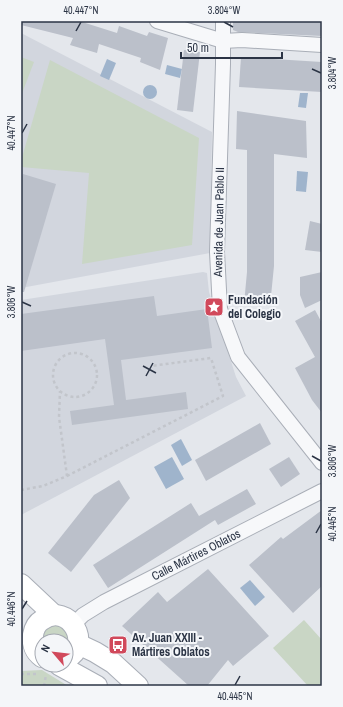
<svg xmlns="http://www.w3.org/2000/svg" width="343" height="707" font-family="'Archivo Narrow',sans-serif">
<rect width="100%" height="100%" fill="#e4e7ec"/>
<g fill="#d2d6de">
<polygon points="21,33 212,132 210,253 21,288"/>
<polygon points="203,272 207,273 209,292 236,377 246,396 21,515 21,300"/>
</g>
<g fill="#c9d6c5">
<polygon points="21,57 34,62 21,96"/>
<polygon points="50,60 199,138 192,245 82,264 89,173 21,167 21,161"/>
<polygon points="304,620 322,640 322,686 308,686 273,648"/>
<polygon points="47,621 72,630 66,654 66,641 42,641 43,624"/>
<polygon points="42,670 68,686 21,686 21,671"/>
</g>
<g fill="#9fb4cc">
<polygon points="107,59 116,63 109,80 100,76"/>
<polygon points="167,65 182,69 180,78 165,74"/>
<circle cx="150" cy="92" r="7"/>
<polygon points="300,93 308,93 306,108 298,107"/>
<polygon points="297,171 308,172 306,192 296,191"/>
<polygon points="181,439 192,460 182,466 171,445"/>
<polygon points="172,457 184,479 166,489 154,467"/>
<polygon points="250,580 265,597 255,606 240,588"/>
</g>
<g fill="#bbc0ca">
<polygon points="21,21 79,21 117,33 119,26 147,36 149,32 168,38 160,70 140,62 141,58 99,44 97,53 70,45 73,38 21,25"/>
<polygon points="233,21 322,21 322,36 238,32 233,30"/>
<polygon points="184,50 200,52 193,112 177,110"/>
<polygon points="241,57 322,62 322,92 239,87"/>
<polygon points="237,111 306,121 307,158 274,154 274,266 270,306 244,304 247,272 247,150 236,149"/>
<polygon points="23,174 56,184 24,292 21,292 21,180"/>
<polygon points="310,221 322,224 322,252 305,250"/>
<polygon points="322,272 322,300 305,308 300,295 300,277"/>
<polygon points="154,296 157,316 207,309 212,348 121,360 126,400 186,392 188,409 72,425 70,411 114,405 105,339 21,351 21,314"/>
<polygon points="315,310 322,323 322,413 312,400 295,368 315,357 295,321"/>
<polygon points="260,423 271,444 206,481 195,460"/>
<polygon points="289,457 300,474 281,487 269,469"/>
<polygon points="119,480 130,498 71,572 48,553 94,495"/>
<polygon points="247,489 256,504 218,525 215,520 108,588 93,565 191,503 199,516"/>
<polygon points="322,510 322,586 293,613 249,565 281,537 283,539"/>
<polygon points="208,569 269,636 233,666 228,660 207,686 189,686 122,626 158,592 167,602"/>
</g>
<g fill="none" stroke-linecap="round" stroke-linejoin="round">
<g stroke="#a9aeb7" stroke-width="16">
<g id="street">
<polyline points="157,21 223,41 242,40 322,45"/>
<polyline points="223,21 223,64 217,252 220,309 238,357 322,463"/>
<polyline points="74,624 83,615 104,602 322,491"/>
</g>
</g>
<g stroke="#a9aeb7" stroke-width="22">
<g id="secondary">
<polyline points="21,584 54,615"/>
<polyline points="78,644 95,652 113,663 138,686"/>
<path d="M42,657C35,652 32,644 33,635C34,629 37,623 42,620C69,601 94,645 66,659"/>
<polyline points="59,665 97,686"/>
</g>
</g>
<g stroke="#c2c5cb" stroke-width="2.5" stroke-dasharray="3 3" stroke-linecap="butt">
<circle cx="75" cy="375" r="22"/>
<polyline points="67,476 223,396 211,358 151,366"/>
<polyline points="21,490 43,486 67,476 59,417 60,391"/>
<polyline points="21,674 38,674"/>
<polyline points="44,686 46,675"/>
</g>
<use href="#street" stroke="#f7f8fa" stroke-width="14"/>
<use href="#secondary" stroke="#fff" stroke-width="20"/>
</g>
<path fill="none" stroke="#2b3445" stroke-width="1.5" d="M224,22L233,27M76,31L81,22M312,69L321,73M22,133L27,124M22,302L31,306M143,366L156,373M146,376L153,363M312,456L321,461M316,533L321,524M22,609L27,601M235,685L240,676"/>
<defs>
<g id="sight-square" transform="scale(1)"><rect x="-9" y="-9" width="18" height="18" rx="4" fill="#d1495b" stroke="#f4f6f9"/><path d="M0-6L1.8-2.2L6-1.7L2.9 1.2L3.7 5.4L0 3.3L-3.7 5.4L-2.9 1.2L-6-1.7L-1.8-2.2Z" fill="#fff"/></g>
<g id="bus-square" transform="scale(1)"><rect x="-9" y="-9" width="18" height="18" rx="4" fill="#d1495b" stroke="#f4f6f9"/><path d="M-5-6H5V4H4V6H2V4H-2V6H-4V4H-5ZM-3.5-4V0h7V-4ZM-3.5 1.2v1.5H-2V1.2ZM2 1.2v1.5H3.5V1.2Z" fill="#fff"/></g>
</defs>
<g fill-rule="evenodd">
<use href="#sight-square" x="214" y="307"/>
<use href="#bus-square" x="118" y="645"/>
</g>
<g text-anchor="middle" stroke-width="4" stroke-linejoin="round" paint-order="stroke">
<g font-size="12" fill="#2b3445" stroke="#f4f6f9">
<text transform="translate(219 222) rotate(-89)" y="4">Avenida de Juan Pablo II</text>
<text transform="translate(196 555) rotate(-27)" y="4">Calle Mártires Oblatos</text>
</g>
<g font-size="12" font-weight="bold" fill="#2b3445" stroke="#f4f6f9" text-anchor="start">
<text x="228" y="304">Fundación<tspan x="228" dy="14">del Colegio</tspan></text>
<text x="132" y="642">Av. Juan XXIII -<tspan x="132" dy="14">Mártires Oblatos</tspan></text>
</g>
</g>
<rect width="343" height="707" fill="none" stroke="#f4f6f9" stroke-width="44"/>
<g transform="translate(54 653) rotate(298)"><circle r="19" fill="#f4f6f9" stroke="#a4a8b1"/>
<path d="M0-3L7 15L0 10L-7 15Z" fill="#d1495b"/>
<text y="-6" font-size="11" font-weight="bold" text-anchor="middle" fill="#2b3445">N</text>
</g>
<path d="M181 52v6h101v-6" fill="none" stroke="#2b3445" stroke-width="2"/>
<text x="187" y="52" font-size="12" fill="#2b3445" stroke="#f4f6f9" stroke-width="3" paint-order="stroke">50 m</text>
<rect x="22" y="22" width="299" height="663" fill="none" stroke="#2b3445" stroke-width="1.5"/>
<g font-size="10" text-anchor="middle" fill="#2b3445">
<text x="81" y="14">40.447°N</text>
<text x="224" y="14">3.804°W</text>
<text transform="translate(332 73) rotate(-90)" y="4">3.804°W</text>
<text transform="translate(11 133) rotate(-90)" y="4">40.447°N</text>
<text transform="translate(11 302) rotate(-90)" y="4">3.806°W</text>
<text transform="translate(332 461) rotate(-90)" y="4">3.806°W</text>
<text transform="translate(332 524) rotate(-90)" y="4">40.445°N</text>
<text transform="translate(11 609) rotate(-90)" y="4">40.446°N</text>
<text x="235" y="700">40.445°N</text>
</g>
</svg>
